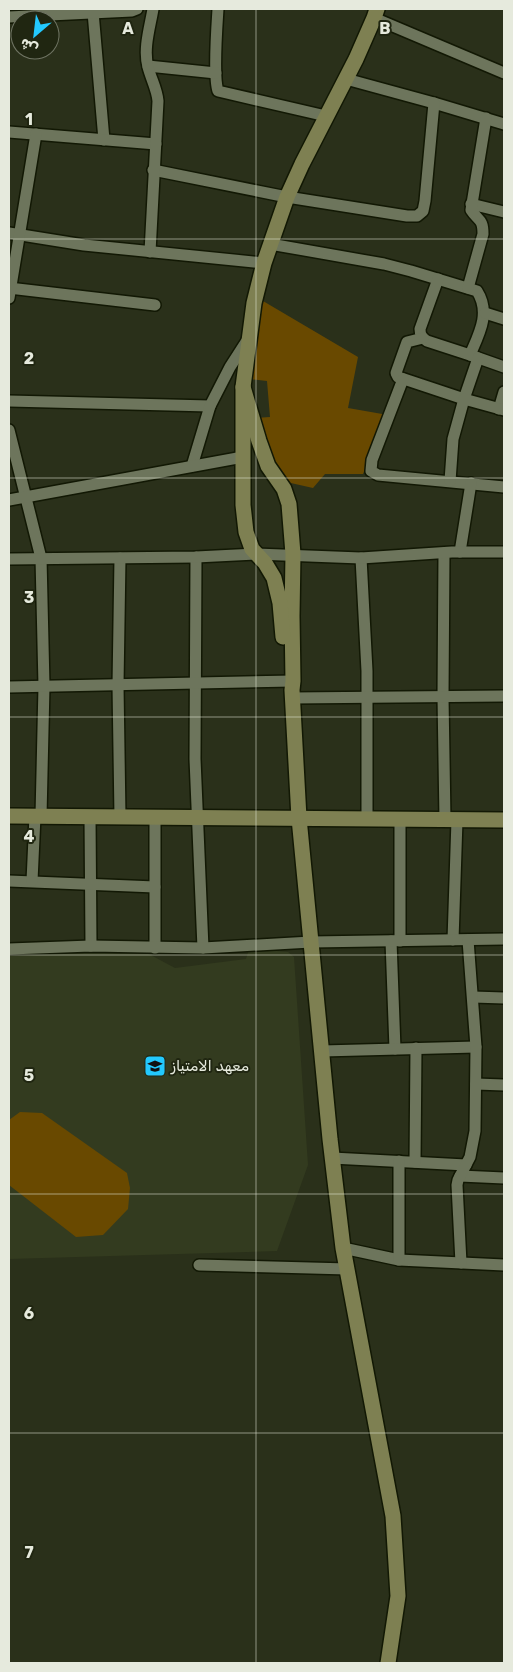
<svg xmlns="http://www.w3.org/2000/svg" width="513" height="1672" font-family="Rubik,Cairo,sans-serif">
<rect width="100%" height="100%" fill="#2a301a"/>
<polygon fill="#333b1f" points="249,949 288,952 294,957 308,1165 277,1251 9,1259 9,952 145,952 175,968 246,959"/>
<g fill="#694900">
<polygon points="263,301 358,357 348,408 388,415 363,474 325,474 313,488 273,479 255,418 270,417 267,381 249,379"/>
<polygon points="20,1112 42,1113 127,1173 130,1188 128,1209 103,1235 76,1237 9,1185 9,1120"/>
</g>
<g fill="none" stroke-linecap="round" stroke-linejoin="round">
<g stroke="#121804" stroke-width="14">
<g id="street">
<path d="M218,9C217,25 213,77 218,91L326,116"/>
<polyline points="93,12 104,140"/>
<polyline points="9,17 132,11 137,9"/>
<polyline points="374,18 504,73"/>
<polyline points="148,66 216,73"/>
<polyline points="346,79 434,103 504,124"/>
<polyline points="9,132 156,144"/>
<polyline points="153,170 287,197 407,216 417,216 423,211 425,201 434,103"/>
<polyline points="471,204 504,212"/>
<polyline points="9,233 84,245 264,263"/>
<path d="M270,244L384,264L411,271L477,291C491,313 479,334 470,355L504,367"/>
<path d="M150,252L158,101C157,89 151,79 148,67C143,49 150,27 153,9"/>
<path d="M438,279L420,329C420,335 422,338 427,341L470,355"/>
<polyline points="9,288 155,305"/>
<path d="M468,288L483,234C483,218 478,221 471,210L486,118"/>
<polyline points="9,298 36,134"/>
<polyline points="485,313 504,319"/>
<polyline points="423,338 407,342 396,373 398,377 464,399 478,358"/>
<polyline points="403,379 372,460 371,471 378,475 504,487"/>
<polyline points="9,401 210,406 230,367 248,339"/>
<polyline points="499,409 504,392"/>
<polyline points="9,430 41,558 44,686 41,816"/>
<polyline points="192,466 210,406"/>
<polyline points="450,481 453,439 464,399 504,410"/>
<polyline points="9,500 243,457"/>
<polyline points="460,552 471,483"/>
<polyline points="444,553 443,697 445,820"/>
<polyline points="196,557 195,759 203,948"/>
<polyline points="120,558 118,685 120,817"/>
<polyline points="361,558 367,671 367,819"/>
<polyline points="9,559 196,557 256,554 361,558 452,552 504,552"/>
<polyline points="9,687 293,681"/>
<polyline points="292,698 504,696"/>
<polyline points="90,816 91,946"/>
<polyline points="400,819 400,941"/>
<polyline points="9,881 155,887"/>
<polyline points="32,881 35,816"/>
<polyline points="453,940 457,820"/>
<polyline points="391,941 395,1049"/>
<polyline points="155,948 155,817"/>
<polyline points="9,949 91,946 203,948 311,942 504,939"/>
<polyline points="473,997 504,998"/>
<polyline points="322,1051 476,1047"/>
<polyline points="476,1084 504,1085"/>
<polyline points="332,1158 466,1165"/>
<polyline points="415,1162 416,1048"/>
<polyline points="460,1176 504,1178"/>
<polyline points="343,1248 399,1260 504,1265"/>
<polyline points="399,1260 399,1161"/>
<polyline points="461,1263 457,1185 458,1180 470,1157 475,1131 476,1047 468,940"/>
<polyline points="199,1265 348,1269"/>
</g>
</g>
<g stroke="#121804" stroke-width="18">
<g id="secondary">
<polyline points="243,387 259,441 268,466 284,489 289,504 293,554 292,616 293,681 292,690 299,818 330,1139 343,1248 393,1516 398,1596 388,1663"/>
<polyline points="283,637 280,603 274,578 265,563 252,549 246,532 243,505 243,387 254,303 264,263 287,197 302,164 356,59 374,18 377,9"/>
<polyline points="9,816 504,820"/>
</g>
</g>
<use href="#street" stroke="#6d755c" stroke-width="11"/>
<use href="#secondary" stroke="#7e8052" stroke-width="15"/>
</g>
<path fill="none" stroke="#e6eadd" stroke-width="1" stroke-opacity="0.55" d="M256,9V1663M9,239H504M9,478H504M9,717H504M9,955H504M9,1194H504M9,1433H504"/>
<defs>
<g id="school-square" transform="scale(1.125)"><rect x="-9" y="-9" width="18" height="18" rx="4" fill="#23c9fe" stroke="#202611"/><path d="M0-5L7-2L0 1L-7-2ZM-4 1L0 2.5L4 1V4Q0 6-4 4Z" fill="#111"/></g>
</defs>
<g fill-rule="evenodd">
<use href="#school-square" x="155" y="1066"/>
</g>
<g text-anchor="middle" stroke-width="4" stroke-linejoin="round" paint-order="stroke">
<g font-size="15" fill="#e6eadd" stroke="#202611" text-anchor="start">
<text x="171" y="1071">معهد الامتياز</text>
</g>
</g>
<g font-size="16" text-anchor="middle" font-weight="bold" fill="#e6eadd" stroke="#202611" stroke-width="4" stroke-linejoin="round" paint-order="stroke">
<text x="128" y="34">A</text>
<text x="385" y="34">B</text>
<text x="29" y="125">1</text>
<text x="29" y="364">2</text>
<text x="29" y="603">3</text>
<text x="29" y="842">4</text>
<text x="29" y="1081">5</text>
<text x="29" y="1319">6</text>
<text x="29" y="1558">7</text>
</g>
<rect width="513" height="1672" fill="none" stroke="#e6eadd" stroke-width="20"/>
<g transform="translate(35 35) rotate(208)"><circle r="24" fill="#202611" stroke="#6f7463"/>
<path d="M0-4L9 19L0 12L-9 19Z" fill="#23c9fe"/>
<text y="-8" font-size="14" font-weight="bold" text-anchor="middle" fill="#e6eadd">ش</text>
</g>
</svg>
